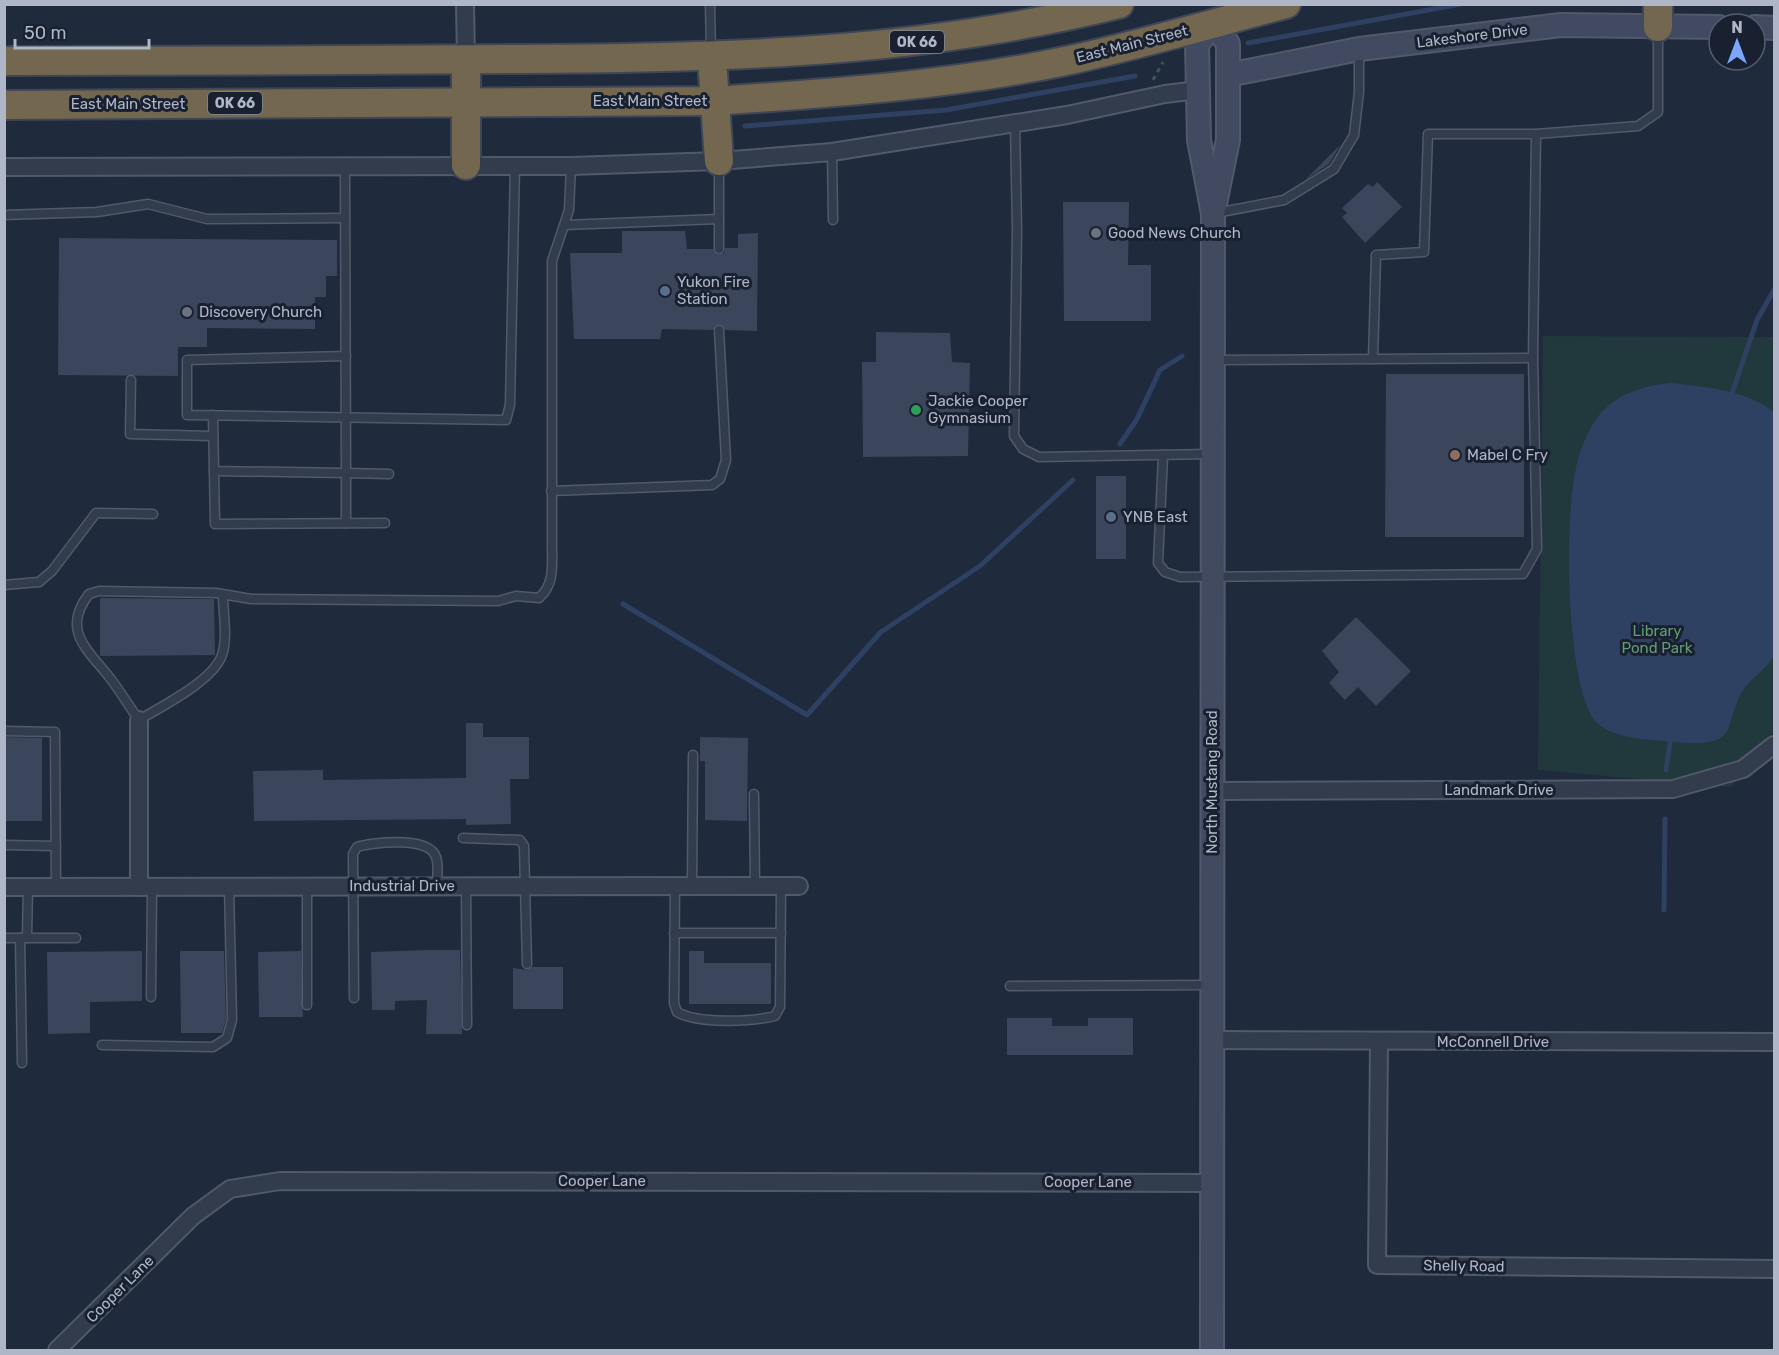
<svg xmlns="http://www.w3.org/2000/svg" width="1779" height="1355" font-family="Rubik,sans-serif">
<rect width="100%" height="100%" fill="#1f2a3c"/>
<polygon fill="#21383d" points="1543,336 1774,337 1774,730 1731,787 1538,770"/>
<path fill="#2f4163" d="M1671,383C1706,387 1746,390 1774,412C1775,473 1774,533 1774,594C1774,609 1779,640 1774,653C1770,667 1754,676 1745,687C1735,701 1734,714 1728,729C1720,749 1682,742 1665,741C1643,739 1603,738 1591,715C1566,668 1565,526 1575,473C1578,455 1586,433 1597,418C1614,395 1643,385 1671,383Z"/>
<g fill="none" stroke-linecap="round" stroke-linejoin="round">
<g stroke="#2f4163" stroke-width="5">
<polyline points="1248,43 1461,4"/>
<polyline points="745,126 946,110 1135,76"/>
<polyline points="1730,399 1757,320 1774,290"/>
<polyline points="1120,444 1137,419 1160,370 1182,356"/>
<polyline points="623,604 807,715 881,632 980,566 1073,480"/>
<polyline points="1666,770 1671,736"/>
<polyline points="1664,910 1665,819"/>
</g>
</g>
<g fill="#3b465d">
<polygon points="1341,144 1329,164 1306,179"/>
<polygon points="1377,182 1402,207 1365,243 1342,217 1347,213 1342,208 1368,184 1373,187"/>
<polygon points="1063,202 1129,202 1128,265 1151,265 1151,321 1064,321"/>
<polygon points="622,231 685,231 687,249 713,249 718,255 724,253 725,248 738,248 738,234 758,233 757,331 725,330 719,324 713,330 662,329 660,339 574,339 570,253 622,253"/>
<polygon points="59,238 337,240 337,276 326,276 326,297 315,297 315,329 207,328 207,347 178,347 178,376 58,375"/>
<polygon points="876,332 950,333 952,362 970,363 968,456 863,457 862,362 876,362"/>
<polygon points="1386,374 1524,374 1524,537 1385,537"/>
<rect x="1096" y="476" width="30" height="83"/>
<polygon points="100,598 214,599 215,655 100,656"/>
<polygon points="1356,617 1411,671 1376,706 1358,687 1345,700 1329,683 1339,672 1322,651"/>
<polygon points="466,723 483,723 483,737 529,737 529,779 510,779 511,824 466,825 466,819 254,821 253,771 323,770 323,780 466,778"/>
<polygon points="4,737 42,738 42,821 4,821"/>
<polygon points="700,737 748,738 747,821 705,820 705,761 700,761"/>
<polygon points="427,950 460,950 462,1034 426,1034 427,1000 395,1001 395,1010 372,1010 371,952"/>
<polygon points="142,951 142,1001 90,1002 90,1033 48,1034 47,952"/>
<polygon points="180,951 224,951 226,1019 222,1033 181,1033"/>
<polygon points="301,951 303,1017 259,1017 258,952"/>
<polygon points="689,951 704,951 704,963 771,963 771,1004 689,1004"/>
<polygon points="532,967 563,967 563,1009 513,1009 513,968 527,970"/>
<polygon points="1007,1018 1052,1018 1052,1026 1088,1026 1088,1018 1133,1018 1133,1055 1007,1055"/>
</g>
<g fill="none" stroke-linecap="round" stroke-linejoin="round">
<g stroke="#51596a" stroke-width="11">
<g id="lane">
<polyline points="710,4 711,52"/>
<polyline points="1015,124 1017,230 1014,436 1023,449 1039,457 1211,454"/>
<polyline points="832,152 833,220"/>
<polyline points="1216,213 1284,200 1334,169 1354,135 1359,92 1359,52"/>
<polyline points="4,215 97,212 148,204 207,219 345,218"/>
<polyline points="719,219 719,249"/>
<polyline points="565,225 719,219 719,166"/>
<polyline points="346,356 187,360 187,415 506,420 510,405 515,165"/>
<polyline points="1373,359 1376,255 1424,252 1428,134 1536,134"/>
<polyline points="1214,360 1533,358 1536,134 1638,126 1658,112 1658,30"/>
<polyline points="131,380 130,434 213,436"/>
<polyline points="213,415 214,471 346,473 345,166"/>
<polyline points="1163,456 1158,563 1165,572 1180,577 1523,574 1537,549 1533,358"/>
<polyline points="214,471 215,524 385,523"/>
<polyline points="551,491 712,485 720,479 726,460 719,330"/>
<polyline points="346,523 346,473 389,474"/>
<polyline points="4,585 39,582 52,571 96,513 153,514"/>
<path d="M223,595C223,613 228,638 222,655C213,681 162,706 139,720C129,706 120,691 110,678C87,649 61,630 89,594L99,591L216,593L251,599L498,601L516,596L539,598C555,584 552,564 552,545V261L569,210L571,166"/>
<polyline points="4,731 55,732 56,887"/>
<polyline points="754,794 755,886"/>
<polyline points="463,838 520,840 524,846 527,964"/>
<polyline points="4,845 56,846"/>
<polyline points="307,886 307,1005"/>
<polyline points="466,886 467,1025"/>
<path d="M675,886L674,1003L677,1012C698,1024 751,1022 775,1016L780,1007L781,886"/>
<polyline points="692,886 693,755"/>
<polyline points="674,933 781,933"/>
<polyline points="4,938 76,938"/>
<polyline points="20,938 22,1063"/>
<polyline points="27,938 28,887"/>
<polyline points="1010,986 1212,985"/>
<polyline points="151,997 152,887"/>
<path d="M354,998L353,854L357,847C374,842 429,836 436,857C439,865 437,877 437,886"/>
<polyline points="102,1045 213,1047 227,1038 232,1020 229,886"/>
</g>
</g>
<g stroke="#51596a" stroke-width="20">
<g id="street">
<polyline points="465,4 466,60"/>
<polyline points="4,167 571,166 719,161 832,152 1067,115 1165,94 1198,90"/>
<polyline points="139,720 139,887"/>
<polyline points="1212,791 1673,789 1743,769 1774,745"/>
<polyline points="4,887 799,886"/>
<polyline points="1212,1040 1774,1042"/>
<polyline points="1379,1042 1377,1265 1774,1269"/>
<polyline points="57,1350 193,1216 230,1189 280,1181 1212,1183"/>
</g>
</g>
<g stroke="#51596a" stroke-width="26">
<g id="secondary">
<polyline points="1755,27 1774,28"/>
<polyline points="1228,75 1359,49 1561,25 1719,27"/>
<polyline points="1212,1350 1213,214 1228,140 1228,44 1214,23 1197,44 1199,140 1213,214"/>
</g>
</g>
<g stroke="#3e4657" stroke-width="32">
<g id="highway">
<polyline points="1658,4 1658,27"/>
<polyline points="712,58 719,161"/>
<polyline points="466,60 466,165"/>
<path d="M4,61C177,60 349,61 522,59C723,58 923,53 1119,4"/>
<path d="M4,105L714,101C832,93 954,85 1070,60C1143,44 1214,23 1286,4"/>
</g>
</g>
<polyline stroke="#3f555a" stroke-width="3" stroke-dasharray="4.5 4.5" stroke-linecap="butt" points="1153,80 1163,62"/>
<use href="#lane" stroke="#333c4c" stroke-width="8"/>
<use href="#street" stroke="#333c4c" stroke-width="16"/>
<use href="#secondary" stroke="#414a60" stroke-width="22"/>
<use href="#highway" stroke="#73674f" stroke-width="28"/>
</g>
<g fill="#6b7280" stroke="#192131" stroke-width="2">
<circle cx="1096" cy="233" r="6"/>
<circle cx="187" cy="312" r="6"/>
</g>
<g fill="#5c6f8a" stroke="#192131" stroke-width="2">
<circle cx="665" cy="291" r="6"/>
<circle cx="1111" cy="517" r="6"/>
</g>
<circle fill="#2e9e5b" stroke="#192131" stroke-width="2" cx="916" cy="410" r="6"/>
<circle fill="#8d6e63" stroke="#192131" stroke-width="2" cx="1455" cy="455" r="6"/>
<g text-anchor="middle" stroke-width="6" stroke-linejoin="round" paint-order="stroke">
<g fill="#192131" stroke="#81899b" stroke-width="1.5">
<rect x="890" y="31" width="54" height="22" rx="4.5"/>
<rect x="208" y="92" width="54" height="22" rx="4.5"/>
</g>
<g font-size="14" font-weight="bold" fill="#aeb6c8">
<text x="917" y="47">OK 66</text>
<text x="235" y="108">OK 66</text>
</g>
<g font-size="15" fill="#aeb6c8" stroke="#192131">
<text transform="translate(1472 36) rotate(-7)" y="5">Lakeshore Drive</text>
<text transform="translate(1132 44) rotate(-14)" y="5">East Main Street</text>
<text x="650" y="106">East Main Street</text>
<text x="128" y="109">East Main Street</text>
<text transform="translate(1212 782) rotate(-90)" y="5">North Mustang Road</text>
<text x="1499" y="795">Landmark Drive</text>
<text x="402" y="891">Industrial Drive</text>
<text x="1493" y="1047">McConnell Drive</text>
<text x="602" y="1186">Cooper Lane</text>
<text x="1088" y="1187">Cooper Lane</text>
<text transform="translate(1464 1266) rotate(1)" y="5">Shelly Road</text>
<text transform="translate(120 1289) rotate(-45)" y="5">Cooper Lane</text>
</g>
<g font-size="15" fill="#aeb6c8" stroke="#192131" text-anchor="start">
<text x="1108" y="238">Good News Church</text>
<text x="677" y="287">Yukon Fire<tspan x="677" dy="17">Station</tspan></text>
<text x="199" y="317">Discovery Church</text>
<text x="928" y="406">Jackie Cooper<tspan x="928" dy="17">Gymnasium</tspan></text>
<text x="1467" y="460">Mabel C Fry</text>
<text x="1123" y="522">YNB East</text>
</g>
<g font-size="15" fill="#639c73" stroke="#192131">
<text x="1657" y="636">Library<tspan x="1657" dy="17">Pond Park</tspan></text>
</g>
</g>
<rect width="1779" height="1355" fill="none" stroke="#aeb6c8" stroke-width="12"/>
<g transform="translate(1737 42)"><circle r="28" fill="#192131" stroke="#555d6d" stroke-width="1.5"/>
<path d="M0-4.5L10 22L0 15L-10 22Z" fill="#7ca6ff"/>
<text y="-9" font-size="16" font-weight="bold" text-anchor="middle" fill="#aeb6c8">N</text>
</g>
<path d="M15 39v9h134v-9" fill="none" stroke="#aeb6c8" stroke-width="3"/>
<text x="24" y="39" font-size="18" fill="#aeb6c8" stroke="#192131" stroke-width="4.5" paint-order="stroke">50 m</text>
</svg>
